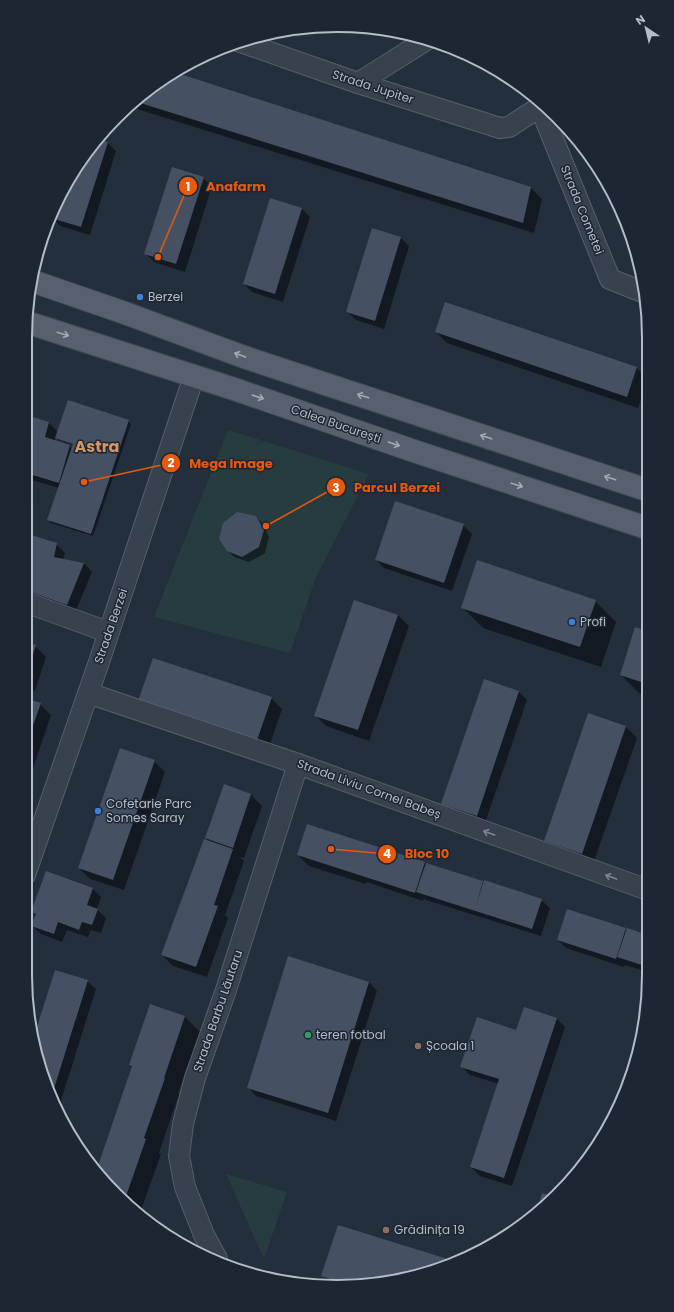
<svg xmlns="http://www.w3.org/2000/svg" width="674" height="1312" font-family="Poppins,sans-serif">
<rect width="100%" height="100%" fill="#242f3e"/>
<g fill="#263c3f">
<polygon points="228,430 369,474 316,577 290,653 154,617"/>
<polygon points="226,1174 287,1192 264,1259"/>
</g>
<g fill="#0007" fill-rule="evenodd">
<polygon points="173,73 531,188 542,199 534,233 134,108 130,104"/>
<polygon points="107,142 116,151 90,235 60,226 52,217"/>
<polygon points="203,178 212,186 185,272 154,262 146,254"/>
<polygon points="301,208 310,217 283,302 252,292 244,284"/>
<polygon points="401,238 409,246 384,329 356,320 347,312"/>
<polygon points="436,332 637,368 647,378 647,382 638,408 447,343"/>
<path d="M26,416L49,423L58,432L128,421L131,424L93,536L51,523L49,520L59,488L25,478ZM56,437L59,440L74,445L72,449L70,446L54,441Z"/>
<polygon points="256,517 262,523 269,537 265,553 249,562 234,557 228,551"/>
<polygon points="463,525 472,534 452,591 384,568 376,560"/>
<polygon points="25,535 56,544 65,553 63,560 84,563 92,572 75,613 25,594"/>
<polygon points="595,601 616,622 601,667 483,628 462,607"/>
<polygon points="398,615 409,626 369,741 326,726 315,715"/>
<polygon points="636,629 647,632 647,698 642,696 621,675"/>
<polygon points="25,643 35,646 46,657 35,691 25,688"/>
<polygon points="484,680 519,692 527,700 485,823 451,812 442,803"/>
<polygon points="271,698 282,709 267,753 150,715"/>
<polygon points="25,699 40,704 51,715 25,792"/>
<polygon points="588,715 626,727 637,738 593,864 556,851 545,840"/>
<polygon points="154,761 165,772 124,890 90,879 79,868"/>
<polygon points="224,786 251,795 262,806 244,858 239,857 244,861 225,915 228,918 207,977 173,966 162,955 210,843 206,838"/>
<polygon points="298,855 425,863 427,865 541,900 550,908 541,936 426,900 424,898 423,901 367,882 366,884 309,866"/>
<polygon points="46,873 93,889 101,897 97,909 106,918 101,933 91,930 88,937 67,930 62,942 41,934 32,926 36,916 32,912"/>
<polygon points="625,929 627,930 627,929 648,936 648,972 625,965 624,967 566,948 558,940"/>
<polygon points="55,971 87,981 96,989 59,1107 42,1076 35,1035"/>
<polygon points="369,982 377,991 336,1121 256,1096 248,1087"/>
<polygon points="151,1005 185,1017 200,1032 178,1093 179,1094 159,1153 161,1154 140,1213 131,1209 97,1173 132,1068 130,1065"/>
<polygon points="524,1008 557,1019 565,1027 512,1186 480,1176 471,1167 499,1084 470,1075 461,1066 517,1031"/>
<polygon points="339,1226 453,1262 377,1284 329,1283 323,1276"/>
</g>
<g fill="#455162">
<polygon points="174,72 531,187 523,223 134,101"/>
<polygon points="98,138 108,142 81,227 51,218 57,199 89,147"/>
<polygon points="172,167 204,177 176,264 144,254"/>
<polygon points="270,198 302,208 275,294 243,284"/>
<polygon points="372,228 401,237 375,321 346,312"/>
<polygon points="445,302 637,367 627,397 435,332"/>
<polygon points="68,400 129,420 91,534 47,520 73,444 55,438"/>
<polygon points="26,415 49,422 45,437 70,445 59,483 26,473"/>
<polygon points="395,501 464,524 444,583 375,560"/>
<polygon points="237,512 256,516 264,530 259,547 242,557 227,551 219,539 223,523"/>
<polygon points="25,533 57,543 54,557 84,563 67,605 25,590"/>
<polygon points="477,560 596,600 580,647 461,608"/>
<polygon points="354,600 398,615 358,730 314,716"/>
<polygon points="635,627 647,631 647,684 620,675"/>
<polygon points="25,642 36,645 26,676 25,676"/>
<polygon points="153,658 272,697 256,743 137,704"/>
<polygon points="484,679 519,691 477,816 441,804"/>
<polygon points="25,698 41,703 25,748"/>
<polygon points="588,713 626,726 582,854 544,841"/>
<polygon points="120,748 155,760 113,880 78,868"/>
<polygon points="224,784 251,794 233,848 205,838"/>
<polygon points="307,824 425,862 415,893 356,874 363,852 356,874 297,855"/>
<polygon points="204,839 233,849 214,905 218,906 196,967 161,955"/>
<polygon points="426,863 483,881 476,906 484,880 542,899 532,929 416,892"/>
<polygon points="46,871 93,888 87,905 98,909 92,925 82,922 79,930 58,922 54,934 31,926 36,914 31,912"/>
<polygon points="567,909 626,928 616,959 557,940"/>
<polygon points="627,928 648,935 648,967 617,957"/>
<polygon points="288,956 369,982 328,1113 247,1088"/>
<polygon points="55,970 88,980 52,1095 42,1076 35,1033"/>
<polygon points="150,1004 185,1016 164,1078 165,1078 144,1138 146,1139 125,1199 119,1197 96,1172 132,1066 129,1065"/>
<polygon points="524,1007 557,1018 504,1178 470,1167 499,1079 460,1067 477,1017 516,1030"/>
<polygon points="542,1193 555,1197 537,1210"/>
<polygon points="338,1225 454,1261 377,1284 343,1283 321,1276"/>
</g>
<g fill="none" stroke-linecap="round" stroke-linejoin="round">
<g stroke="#565f6c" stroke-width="22">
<g id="street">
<polyline points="238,41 358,83 500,128 509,127 544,104"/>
<polyline points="358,83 428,39"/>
<polyline points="540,107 610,279 645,293"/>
<polyline points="25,602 108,632"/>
<polyline points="88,693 298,764 648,890"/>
<polyline points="25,875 99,662 194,376"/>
<polyline points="217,1259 204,1235 185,1187 179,1156 183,1124 195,1078 225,993 298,764"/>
</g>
</g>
<g stroke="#414a57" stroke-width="24">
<g id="primary">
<polyline points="32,281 125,313 244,357 647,490"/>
<polyline points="26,322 234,389 414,451 647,528"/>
</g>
</g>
<use href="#street" stroke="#38414e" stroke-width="20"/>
<use href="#primary" stroke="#56606e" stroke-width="22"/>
</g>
<defs><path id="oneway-shaft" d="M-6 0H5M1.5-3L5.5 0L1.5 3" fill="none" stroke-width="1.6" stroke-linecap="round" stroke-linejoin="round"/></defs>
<g stroke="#a1aab7">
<use href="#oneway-shaft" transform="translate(63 334) rotate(18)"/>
<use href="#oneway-shaft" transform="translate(240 355) rotate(-160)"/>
<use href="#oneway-shaft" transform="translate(363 396) rotate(-162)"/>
<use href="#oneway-shaft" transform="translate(258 397) rotate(19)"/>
<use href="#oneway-shaft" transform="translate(486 437) rotate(-162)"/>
<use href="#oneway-shaft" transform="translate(394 444) rotate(19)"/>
<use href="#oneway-shaft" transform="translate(610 478) rotate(-162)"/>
<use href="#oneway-shaft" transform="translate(517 485) rotate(18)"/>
</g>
<g stroke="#7c8592">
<use href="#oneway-shaft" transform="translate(489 833) rotate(-160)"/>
<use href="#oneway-shaft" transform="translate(611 877) rotate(-160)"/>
</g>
<g fill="#3f7fe0" stroke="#1d2633" stroke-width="1.5">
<circle cx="140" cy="297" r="4"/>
<circle cx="572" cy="622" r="4"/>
<circle cx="98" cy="811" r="4"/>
</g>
<circle fill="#2e9e5b" stroke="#1d2633" stroke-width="1.5" cx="308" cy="1035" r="4"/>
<g fill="#8d6e63" stroke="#1d2633" stroke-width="1.5">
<circle cx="418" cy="1046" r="4"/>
<circle cx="386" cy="1230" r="4"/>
</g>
<g text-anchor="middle" stroke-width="3" stroke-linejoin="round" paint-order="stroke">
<g font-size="12" fill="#b4bcc9" stroke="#1d2633">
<text transform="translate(373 87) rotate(18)" y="4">Strada Jupiter</text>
<text transform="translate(582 210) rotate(68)" y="4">Strada Cometei</text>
<text transform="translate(336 424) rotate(19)" y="4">Calea București</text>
<text transform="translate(111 626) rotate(-71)" y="4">Strada Berzei</text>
<text transform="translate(369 789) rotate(20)" y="4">Strada Liviu Cornel Babeș</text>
<text transform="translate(218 1011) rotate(-71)" y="4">Strada Barbu Lăutaru</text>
</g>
<g font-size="12" fill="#b4bcc9" stroke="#1d2633" text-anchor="start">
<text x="148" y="301">Berzei</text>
<text x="580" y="626">Profi</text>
<text x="106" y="808">Cofetarie Parc<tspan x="106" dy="14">Somes Saray</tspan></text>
<text x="316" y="1039">teren fotbal</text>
<text x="426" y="1050">Școala 1</text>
<text x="394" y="1234">Grădinița 19</text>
</g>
<g font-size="16" font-weight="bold" fill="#d59563" stroke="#1d2633">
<text x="97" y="452">Astra</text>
</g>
</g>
<path d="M0 0H674V1312H0ZM337 32H337A305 305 0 0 1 642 337V975A305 305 0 0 1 337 1280H337A305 305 0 0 1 32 975V337A305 305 0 0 1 337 32Z" fill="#1d2633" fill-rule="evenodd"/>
<path fill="none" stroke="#b4bcc9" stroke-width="2" d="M337 32H337A305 305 0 0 1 642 337V975A305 305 0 0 1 337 1280H337A305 305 0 0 1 32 975V337A305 305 0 0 1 337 32Z"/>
<path fill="none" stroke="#e8590c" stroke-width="1.5" d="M158 257L188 186M84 482L171 463M266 526L336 487M331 849L387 854"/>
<g fill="#e8590c" stroke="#1d2633" stroke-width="1.5">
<circle cx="158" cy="257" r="4"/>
<circle cx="84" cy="482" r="4"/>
<circle cx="266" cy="526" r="4"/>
<circle cx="331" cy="849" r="4"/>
<circle cx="188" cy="186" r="10"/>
<circle cx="171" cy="463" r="10"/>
<circle cx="336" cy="487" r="10"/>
<circle cx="387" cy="854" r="10"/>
</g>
<g font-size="12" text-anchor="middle" font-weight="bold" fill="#fff">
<text x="188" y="191">1</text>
<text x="171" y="467">2</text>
<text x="336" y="492">3</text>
<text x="387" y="858">4</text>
</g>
<g font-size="13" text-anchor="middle" font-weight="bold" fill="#e8590c" stroke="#1d2633" stroke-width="3" stroke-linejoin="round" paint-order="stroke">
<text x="236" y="191">Anafarm</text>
<text x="231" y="468">Mega Image</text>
<text x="397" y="492">Parcul Berzei</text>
<text x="427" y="858">Bloc 10</text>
</g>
<g transform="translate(646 28) rotate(325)" stroke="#1d2633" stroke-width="3" paint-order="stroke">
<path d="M0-3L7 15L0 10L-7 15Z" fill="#b4bcc9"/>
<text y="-6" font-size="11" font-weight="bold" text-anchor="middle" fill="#b4bcc9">N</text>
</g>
</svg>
